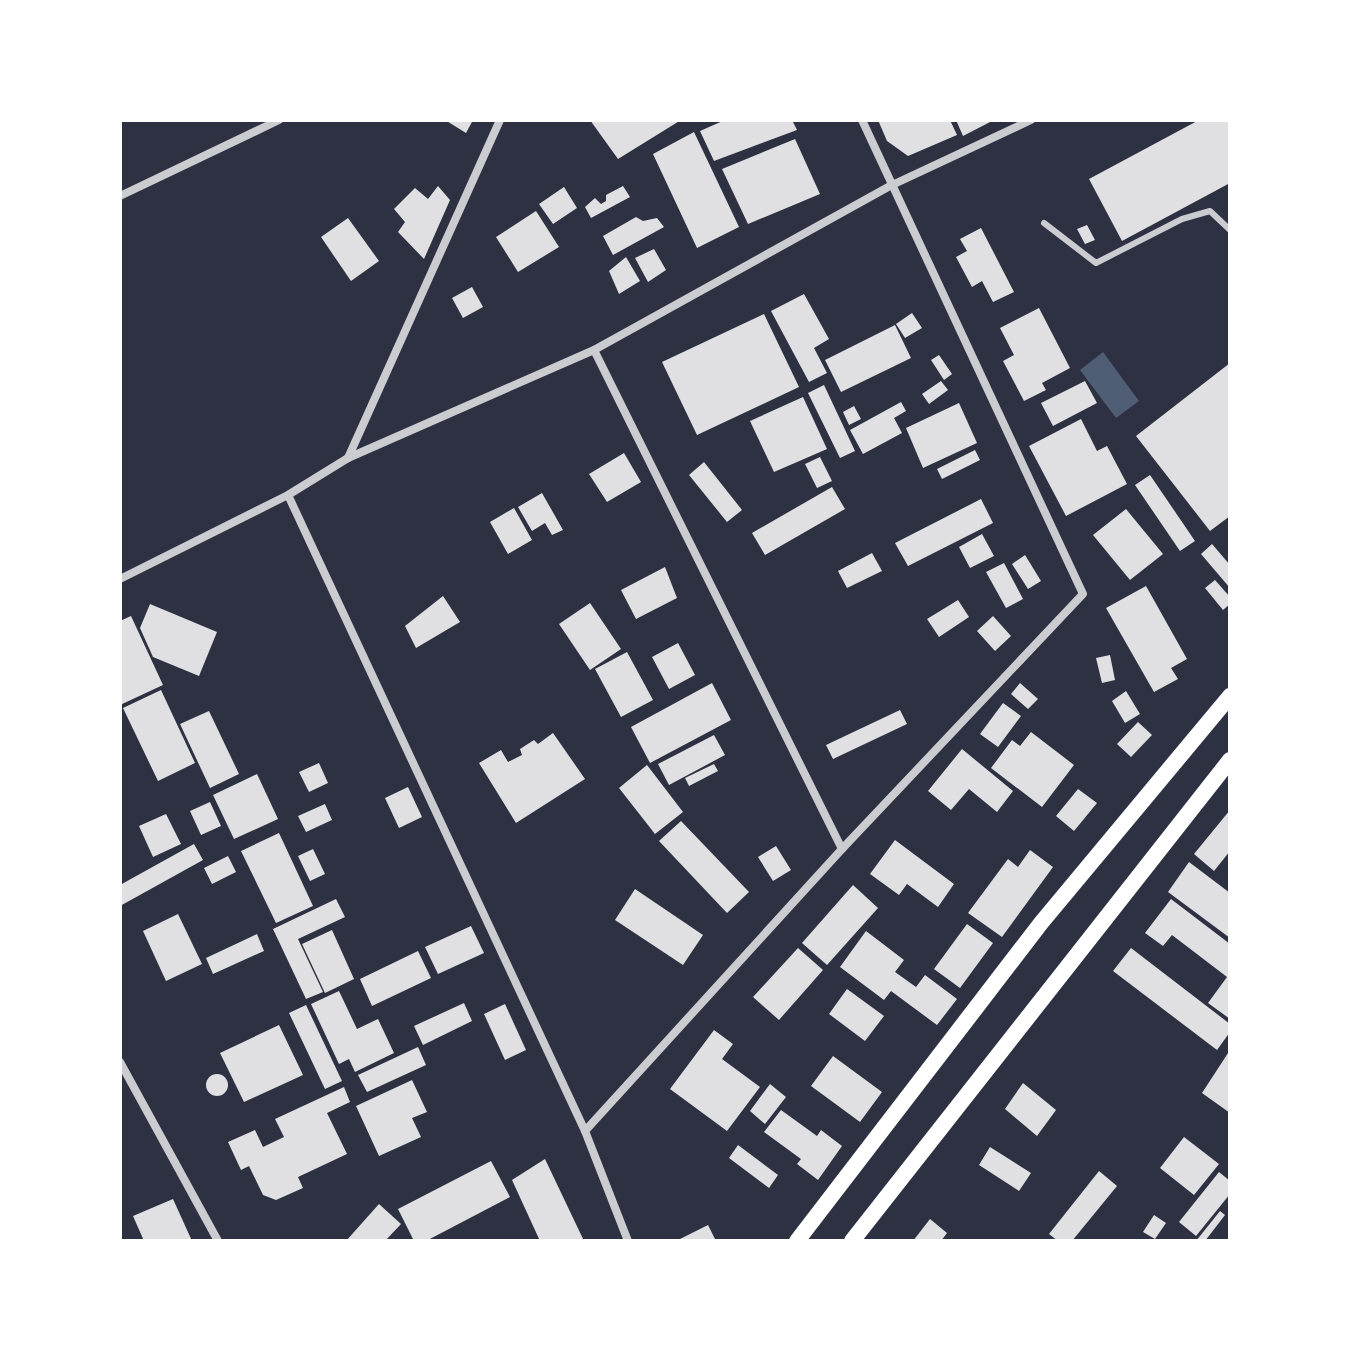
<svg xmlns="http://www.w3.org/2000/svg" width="1350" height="1361" font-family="'DM Sans',sans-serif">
<rect width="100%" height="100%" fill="#2d3142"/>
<polygon fill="#4f5d75" points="1103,352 1139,401 1116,418 1080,370"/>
<g fill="#e0e0e3">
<polygon points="445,120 473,120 466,133"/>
<polygon points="590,120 681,120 618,159"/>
<polygon points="725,120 792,120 797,130 714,161 700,131"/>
<polygon points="878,120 950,120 957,135 908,156 887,141"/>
<polygon points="956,120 994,120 963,136"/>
<polygon points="1199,120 1230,120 1230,183 1122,241 1089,179"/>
<polygon points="694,132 739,227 697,248 653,154"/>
<polygon points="795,139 820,194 748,224 722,169"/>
<polygon points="438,186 450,200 424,259 398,232 405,222 394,209 415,188 428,199"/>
<polygon points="623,186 630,197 591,218 585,207 595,198 601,204 606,201 606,195"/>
<polygon points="564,187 577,208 553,224 539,204"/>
<polygon points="536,211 559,247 518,272 496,237"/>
<polygon points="636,217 643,221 657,218 664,227 613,255 603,236"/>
<polygon points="348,218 379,261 351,281 321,237"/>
<polygon points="1087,225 1095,240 1085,244 1077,229"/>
<polygon points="981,228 1014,292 993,302 982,281 972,287 956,257 967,251 960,239"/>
<polygon points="654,249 666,270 648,282 635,258"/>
<polygon points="626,257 640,281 619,294 609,271"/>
<polygon points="472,287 483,307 463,318 452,298"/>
<polygon points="804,294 829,339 814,348 827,373 809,382 771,311"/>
<polygon points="1039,308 1070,368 1042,383 1046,390 1024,401 1003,361 1014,355 1000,328"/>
<polygon points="912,313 922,328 905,338 896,324"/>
<polygon points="764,314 799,387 697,435 662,362"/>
<polygon points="895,325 911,358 841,392 825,360"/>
<polygon points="939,355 952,374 944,380 931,360"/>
<polygon points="1230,363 1230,516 1210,531 1136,436"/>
<polygon points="941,381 948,390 929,404 922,394"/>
<polygon points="1085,381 1097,403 1053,426 1041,403"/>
<polygon points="824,385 855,451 840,458 808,393"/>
<polygon points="803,397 827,449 774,472 750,421"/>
<polygon points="901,402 906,411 894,418 902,433 863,454 850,430"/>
<polygon points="959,403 977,443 923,468 906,428"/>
<polygon points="854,406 861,419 849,425 843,412"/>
<polygon points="1081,419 1097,451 1107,446 1127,484 1066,516 1029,446"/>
<polygon points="975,450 980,460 942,479 937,469"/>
<polygon points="624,453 641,482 607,502 589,474"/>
<polygon points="820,457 832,481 817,488 805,464"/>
<polygon points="704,462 742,510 727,522 689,475"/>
<polygon points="1150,475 1195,541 1180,551 1135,485"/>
<polygon points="832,487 845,509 765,555 752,533"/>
<polygon points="542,493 563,530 552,535 545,523 532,531 518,507"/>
<polygon points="981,499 993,523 908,566 895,543"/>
<polygon points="514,508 532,540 508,554 490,522"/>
<polygon points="1126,509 1163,554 1130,580 1093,535"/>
<polygon points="982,534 994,556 970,568 959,547"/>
<polygon points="1212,544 1230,565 1230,588 1201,554"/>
<polygon points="872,553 882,571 847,588 838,571"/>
<polygon points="1025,555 1041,581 1028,589 1012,564"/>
<polygon points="1004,563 1023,599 1006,608 986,572"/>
<polygon points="665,567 677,598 636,619 621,590"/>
<polygon points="1215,580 1230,597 1230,604 1223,610 1205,588"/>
<polygon points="1146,586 1187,659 1171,668 1178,679 1154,692 1106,608"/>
<polygon points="443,596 460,622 416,648 405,626"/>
<polygon points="958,600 969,617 939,637 927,619"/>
<polygon points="590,603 621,649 590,670 559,624"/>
<polygon points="150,604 217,632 199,676 153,657 140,628"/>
<polygon points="131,616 163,685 120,705 120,621"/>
<polygon points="993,616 1011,636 995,651 977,631"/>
<polygon points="678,643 695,675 669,689 652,657"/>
<polygon points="627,652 653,700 621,717 595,669"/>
<polygon points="1110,655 1115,680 1102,683 1096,658"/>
<polygon points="712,683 731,720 650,763 631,727"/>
<polygon points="1020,683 1038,699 1028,709 1011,694"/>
<polygon points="161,690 195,763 158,781 123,708"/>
<polygon points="1126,691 1140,714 1125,723 1112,701"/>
<polygon points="1003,703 1021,716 998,747 980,734"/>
<polygon points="900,710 907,724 833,759 826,745"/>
<polygon points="209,711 239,774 210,788 180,724"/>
<polygon points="1138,722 1152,735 1131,757 1117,744"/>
<polygon points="1031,732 1074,765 1042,807 991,768 1012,740 1020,746"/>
<polygon points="553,733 585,779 516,823 479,763 501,750 508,762 522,755 520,749 534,740 538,744"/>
<polygon points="714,735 725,755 669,785 658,764"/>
<polygon points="962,749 1013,791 997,812 969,789 951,810 928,791"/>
<polygon points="319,763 328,783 309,792 299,772"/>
<polygon points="714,764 718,771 689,786 685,778"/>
<polygon points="647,765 683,812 655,834 619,788"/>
<polygon points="257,774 278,819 234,839 213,795"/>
<polygon points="408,787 422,817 399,828 385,798"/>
<polygon points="1078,789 1097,803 1074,831 1056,816"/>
<polygon points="210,802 221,826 201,835 190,811"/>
<polygon points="325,804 332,820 306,832 298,816"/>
<polygon points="1230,810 1230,851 1214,871 1194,854"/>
<polygon points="166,814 181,844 153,857 139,826"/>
<polygon points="681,821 749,892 727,913 659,841"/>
<polygon points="279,833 313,906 276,923 241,851"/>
<polygon points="895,840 954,884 938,907 907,884 899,895 870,874"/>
<polygon points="194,844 203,860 120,906 120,885"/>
<polygon points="776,846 791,870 773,881 758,857"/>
<polygon points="313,849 325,874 310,881 298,856"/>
<polygon points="1030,850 1053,867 1002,937 968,913 1008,859 1018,867"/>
<polygon points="228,856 236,872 212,884 204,868"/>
<polygon points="1189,862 1230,893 1230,938 1168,892"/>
<polygon points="853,885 878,908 827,965 802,943"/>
<polygon points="635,889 703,935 683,965 615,920"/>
<polygon points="336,899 345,917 298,939 323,992 306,999 273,929"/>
<polygon points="1171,899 1230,944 1230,1019 1208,1003 1227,977 1172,935 1163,946 1145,933"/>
<polygon points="178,914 202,964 166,981 143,931"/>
<polygon points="967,924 993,943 960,988 934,969"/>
<polygon points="471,926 484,953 438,974 425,947"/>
<polygon points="332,930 354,979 325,993 302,944"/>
<polygon points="866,931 904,960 895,972 916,987 925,975 957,999 937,1025 891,991 884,1000 840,967"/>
<polygon points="257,934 264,951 213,974 206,958"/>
<polygon points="798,948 823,970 779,1020 753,997"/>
<polygon points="1131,948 1230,1024 1230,1032 1217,1050 1113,971"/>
<polygon points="418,951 431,978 372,1006 360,979"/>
<polygon points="847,989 884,1016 865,1041 829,1014"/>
<polygon points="339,991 357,1029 378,1019 394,1053 355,1072 349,1059 339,1064 311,1004"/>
<polygon points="464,1003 472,1021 423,1045 414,1026"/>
<polygon points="505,1004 526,1050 505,1060 484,1014"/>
<polygon points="306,1005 342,1081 325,1089 289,1013"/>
<polygon points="279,1025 303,1075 244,1102 220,1053"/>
<polygon points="714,1030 733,1044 722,1059 760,1087 727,1131 670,1089"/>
<polygon points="418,1047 426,1065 367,1092 358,1075"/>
<polygon points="1230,1050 1230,1113 1202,1093"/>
<polygon points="833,1056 882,1092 860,1122 811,1086"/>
<circle cx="217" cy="1085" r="11"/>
<polygon points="412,1080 427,1112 412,1118 421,1137 379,1156 356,1106"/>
<polygon points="1023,1083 1056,1110 1037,1136 1005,1109"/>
<polygon points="770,1084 786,1097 765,1124 750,1111"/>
<polygon points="344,1087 350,1102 327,1113 347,1154 298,1177 303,1188 276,1200 263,1195 249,1166 241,1170 228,1142 255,1130 263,1147 284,1137 275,1119"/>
<polygon points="781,1110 817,1136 821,1130 842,1146 818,1180 797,1164 801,1159 764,1132"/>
<polygon points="1184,1137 1219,1164 1194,1195 1160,1168"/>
<polygon points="738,1145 778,1175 769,1188 729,1158"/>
<polygon points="990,1147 1031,1173 1019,1191 979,1165"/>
<polygon points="545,1159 584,1241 540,1241 512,1180"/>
<polygon points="491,1161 510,1197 426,1241 414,1241 398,1209"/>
<polygon points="1099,1171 1117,1186 1072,1241 1058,1241 1049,1234"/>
<polygon points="1219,1172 1230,1181 1230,1194 1196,1236 1179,1222"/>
<polygon points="173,1199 192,1241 144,1241 133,1216"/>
<polygon points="379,1204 401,1224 385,1241 346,1241"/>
<polygon points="1220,1211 1225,1215 1205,1241 1196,1241"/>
<polygon points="1154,1215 1166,1223 1155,1239 1143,1232"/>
<polygon points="930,1219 947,1233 941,1241 913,1241"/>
<polygon points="708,1225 716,1241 676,1241"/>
</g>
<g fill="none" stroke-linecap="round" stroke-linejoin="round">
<polyline stroke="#caccd0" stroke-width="6" points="1044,223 1096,263 1182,219 1210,211 1230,230"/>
<g stroke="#caccd0" stroke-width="8">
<polyline points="120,196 279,120"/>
<polyline points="594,350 842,849"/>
<polyline points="348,458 500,120"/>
<polyline points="288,495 585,1131 628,1241"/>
<polyline points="120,579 288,495 348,458 594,350 890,186 1031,120"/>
<polyline points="120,1062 218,1241"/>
<polyline points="585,1131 842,849 1083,594 862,120"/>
</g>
<g stroke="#fff" stroke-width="16">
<polyline points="797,1241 1041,923 1230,696"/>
<polyline points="852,1241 1230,760"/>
</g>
</g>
<rect width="1350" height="1361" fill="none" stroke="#ffffff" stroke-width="244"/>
</svg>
